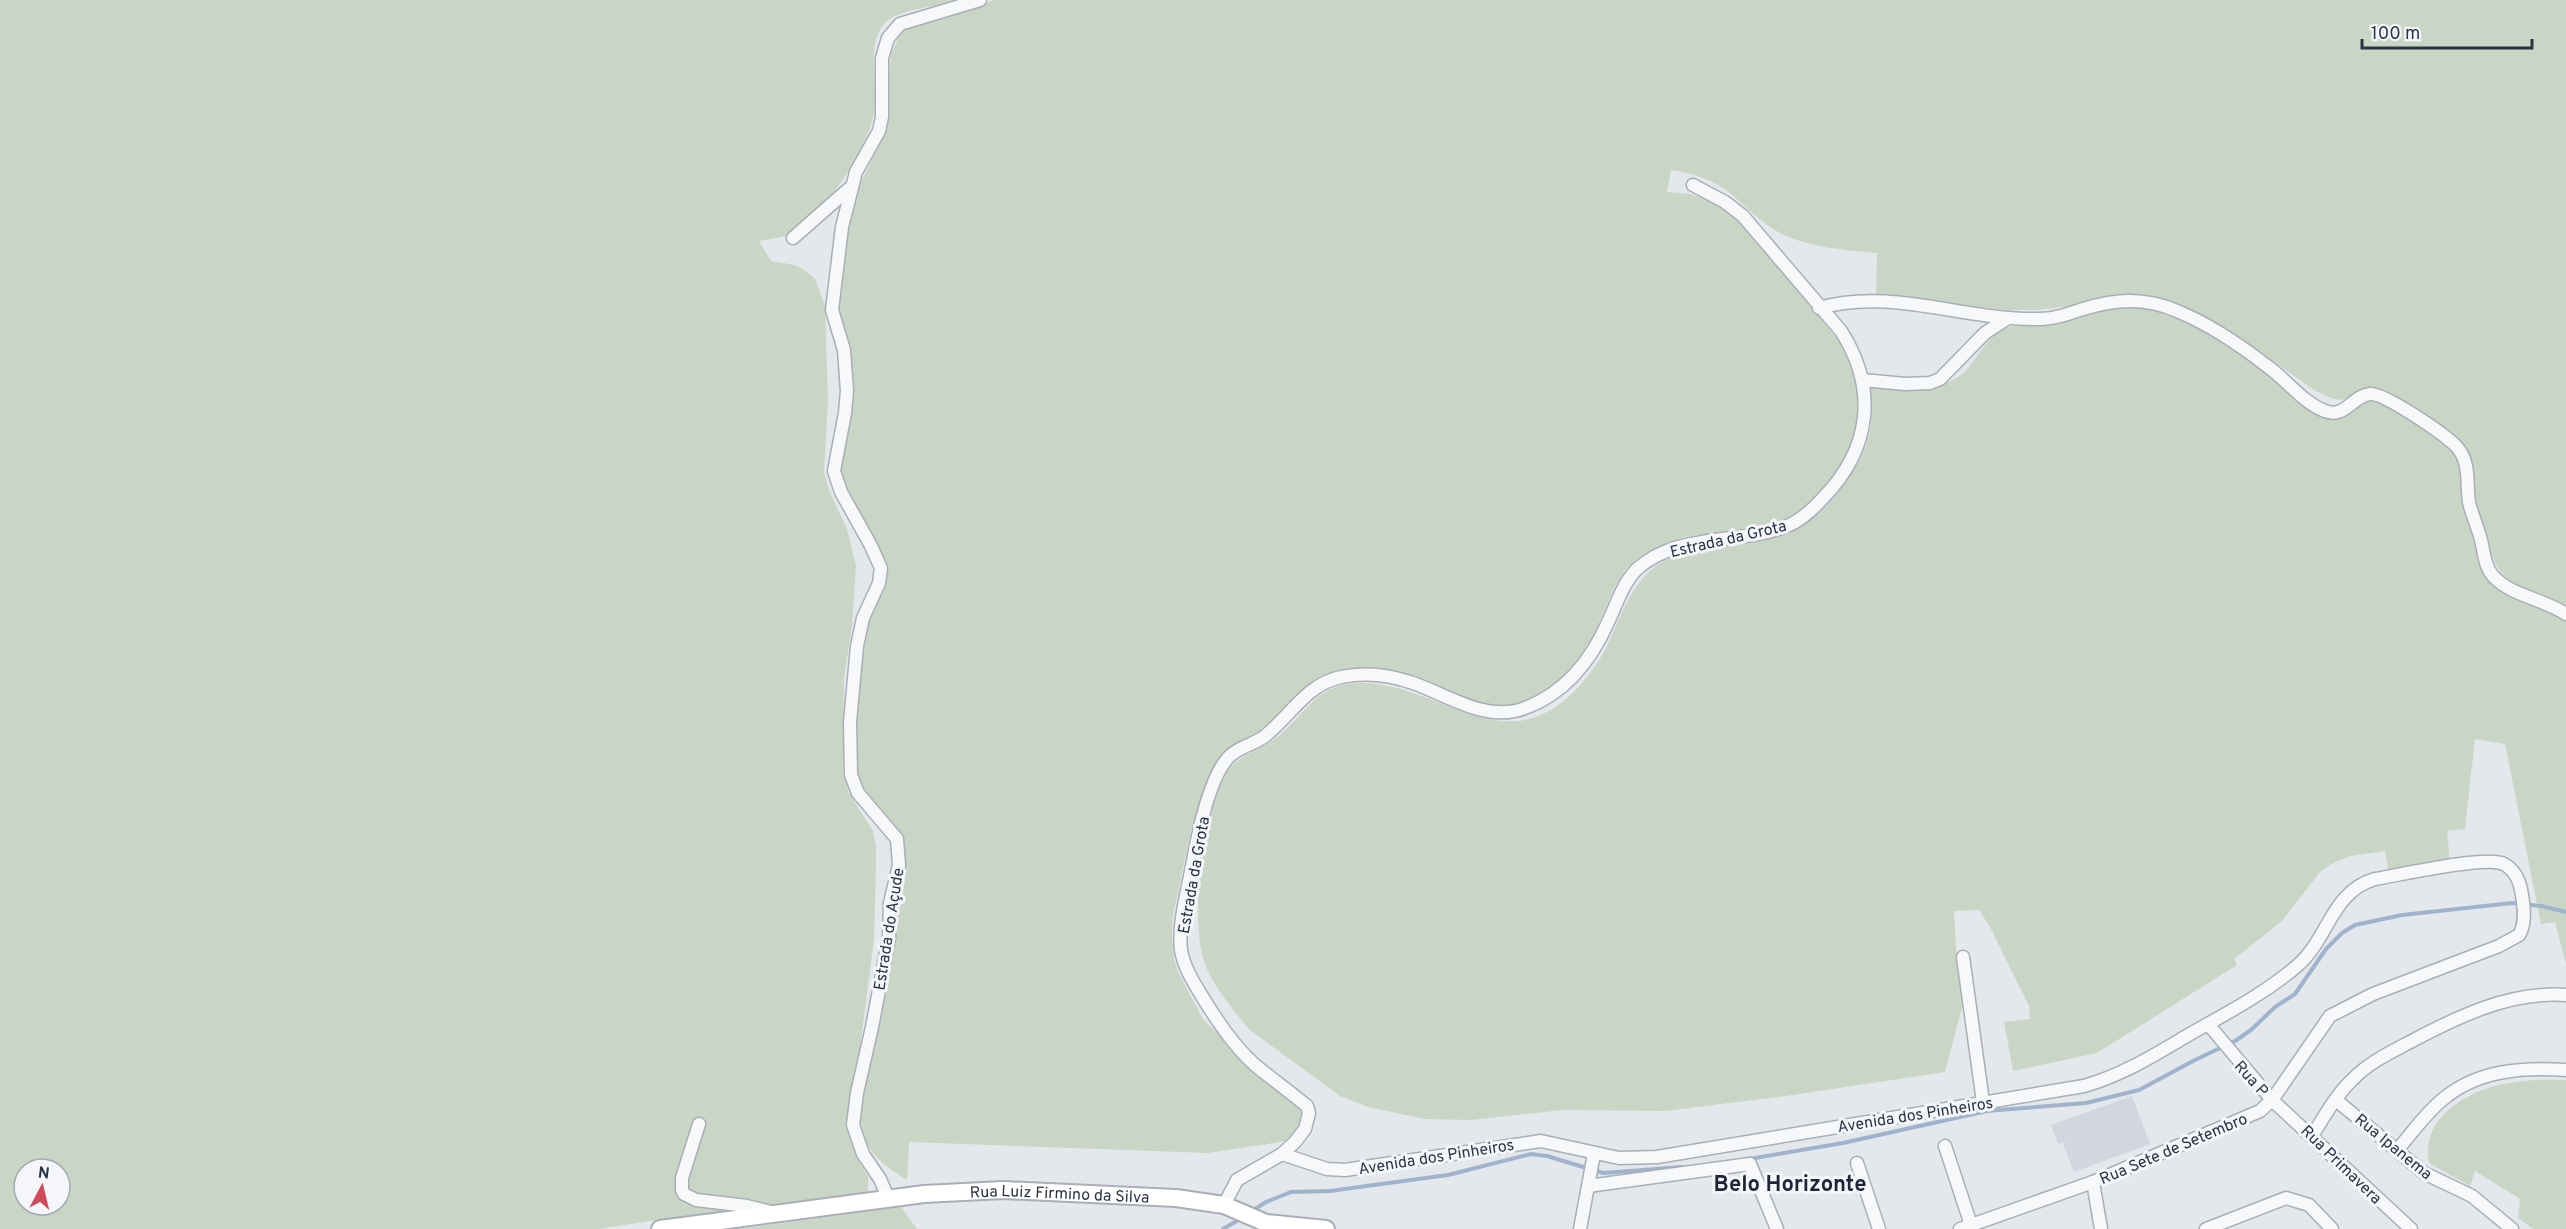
<svg xmlns="http://www.w3.org/2000/svg" width="2566" height="1229" font-family="Overpass,sans-serif">
<rect width="100%" height="100%" fill="#e4e7ec"/>
<polygon fill="#d2d6de" points="2132,1096 2150,1144 2074,1172 2063,1144 2069,1141 2058,1144 2051,1125"/>
<g fill="#c9d6c5" fill-rule="evenodd">
<path d="M0,0H963C944,5 902,9 888,20C865,41 877,77 875,104C873,144 827,210 794,232C784,239 770,238 759,241L771,261L795,265L806,271L815,279L825,306L828,401L824,472L829,490L847,529L856,566L852,626L844,678L843,769L849,793L873,831L876,847V869L874,939L860,1048L847,1116V1129L856,1157L868,1177V1192L687,1215L599,1229H0ZM24,1169H60V1205H24Z"/>
<path d="M995,0H2566V610C2547,596 2518,590 2502,573C2486,557 2473,483 2469,459L2376,389H2362L2345,400L2333,399L2316,391L2247,343L2184,308L2090,303L2039,310H2007L1876,296L1877,253C1845,250 1812,248 1782,234C1762,224 1748,208 1731,194C1714,180 1693,173 1671,170L1667,192L1690,194L1711,201L1745,225L1842,345L1854,368L1858,392L1857,423L1850,451L1836,477L1802,512L1792,518L1757,527L1684,537L1640,556L1625,570L1613,590L1585,656L1559,684L1523,705L1489,707L1412,680H1318L1308,686L1284,713L1212,772L1191,830L1173,915L1172,934L1174,959L1179,974L1203,1019L1252,1068L1299,1104L1304,1112L1300,1126L1287,1141L1208,1153L909,1142L907,1180C874,1160 856,1142 862,1101L890,969L895,936L897,891L904,860L856,776L855,724L861,637L885,578L845,492L840,473L847,423L837,312L845,236L861,182L883,138L887,118L891,55L899,36L906,27Z"/>
<path d="M2110,307H2158L2218,336L2319,412L2378,398L2456,448L2486,568L2566,617V964L2555,922L2541,924L2505,744L2475,739L2465,829L2447,831L2450,862L2388,869L2385,851L2351,856L2335,862L2320,872L2282,921L2234,959L2237,965L2097,1053L2013,1071L2004,1022L2030,1019L2029,1006L1990,927L1979,910L1954,911L1957,964L1964,1000L1945,1072L1793,1095L1665,1111L1563,1110L1471,1120L1425,1119L1368,1107L1340,1096L1250,1030C1234,1011 1214,988 1205,964C1189,922 1202,806 1229,769C1242,753 1266,748 1281,734C1303,715 1317,688 1348,684C1414,674 1476,738 1536,717C1566,706 1590,677 1605,650C1619,623 1626,593 1650,571C1693,533 1746,551 1791,531C1818,519 1837,496 1852,473C1870,447 1876,416 1869,385C1903,386 1945,396 1969,367C1980,353 1986,339 2003,330C2022,320 2045,325 2066,321C2081,317 2095,311 2110,307Z"/>
<path d="M2566,1080V1229H2533L2518,1218L2520,1199L2475,1171L2470,1186L2429,1163C2426,1150 2429,1135 2436,1124C2465,1084 2520,1078 2566,1080Z"/>
<polygon points="901,1207 917,1229 740,1229"/>
</g>
<g fill="none" stroke-linecap="round" stroke-linejoin="round">
<g stroke="#9fb4cc" stroke-width="4">
<polyline points="1749,1159 1843,1143 1987,1111 2086,1103 2139,1090 2195,1060 2235,1041 2251,1030 2275,1007 2295,994 2326,949 2342,933 2355,925 2402,915 2512,903 2541,906 2566,912"/>
<polyline points="1252,1211 1266,1202 1291,1192 1330,1191 1448,1175 1531,1154 1547,1156 1603,1173 1682,1167"/>
<polyline points="1223,1229 1240,1219"/>
</g>
<g stroke="#a9aeb7" stroke-width="15">
<g id="street">
<polyline points="793,238 851,187"/>
<path d="M1819,308C1891,287 1966,321 2039,319C2054,319 2068,314 2083,309C2116,299 2145,297 2177,311C2209,324 2240,345 2267,366C2286,379 2303,403 2325,411C2345,419 2352,396 2370,394C2385,393 2444,434 2456,446C2471,462 2466,482 2469,502C2471,512 2476,523 2479,533C2484,547 2483,564 2493,576C2511,596 2544,599 2566,614"/>
<polyline points="1863,380 1905,384 1930,383 1940,379 1985,333 2008,318"/>
<polyline points="1963,957 1983,1102"/>
<polyline points="2208,1024 2272,1100 2411,1229"/>
<polyline points="2336,1100 2424,1173 2472,1196 2512,1229"/>
<polyline points="699,1124 682,1178 682,1190 684,1194 696,1200 747,1206 771,1212"/>
<path d="M2312,1136C2324,1117 2336,1095 2352,1080C2368,1063 2389,1053 2410,1042C2457,1017 2510,991 2566,995"/>
<polyline points="1945,1146 1971,1225"/>
<path d="M2398,1149C2412,1133 2425,1114 2442,1100C2477,1070 2522,1067 2566,1070"/>
<path d="M1282,1154L1327,1169L1345,1170L1541,1141L1619,1158L1657,1157L2084,1086C2123,1075 2156,1054 2190,1034C2227,1013 2266,993 2298,965C2328,939 2332,891 2375,879C2399,875 2486,855 2504,864C2516,871 2520,882 2522,895C2524,908 2526,924 2519,935L2499,946L2373,994L2330,1016L2272,1100L2260,1111L2093,1182L1960,1229"/>
<polyline points="1857,1163 1879,1229"/>
<polyline points="2093,1182 2101,1229"/>
<polyline points="1588,1186 1750,1164 1777,1229"/>
<polyline points="889,1200 880,1179 863,1154 853,1125 857,1093 872,1027 889,938 890,903 899,865 897,839 858,793 851,775 850,722 857,646 863,618 879,583 881,568 870,544 841,492 834,471 845,413 847,391 844,350 832,310 842,227 856,172 879,131 882,117 882,58 888,38 900,24 980,0"/>
<path d="M1224,1205L1237,1180L1282,1154L1295,1142L1305,1129L1309,1113L1307,1106C1290,1092 1272,1079 1255,1065C1234,1046 1218,1022 1203,998C1194,983 1184,968 1181,950C1178,923 1187,893 1192,866C1197,838 1209,774 1231,755C1241,746 1255,744 1265,736C1291,715 1307,684 1341,677C1365,672 1390,675 1413,683C1448,695 1486,723 1525,708C1566,693 1592,659 1609,620C1617,603 1623,583 1637,569C1678,532 1739,545 1787,526C1802,520 1813,509 1823,498C1871,449 1878,389 1841,331L1743,216L1725,202L1693,185"/>
<polyline points="1580,1229 1594,1154"/>
<polyline points="2206,1229 2286,1198 2309,1205 2332,1229"/>
</g>
</g>
<g stroke="#a9aeb7" stroke-width="20">
<g id="secondary">
<path id="s1" d="M660,1229L924,1194L1003,1190L1176,1198L1224,1205L1266,1223L1326,1229"/>
</g>
</g>
<use href="#street" stroke="#f7f8fa" stroke-width="12"/>
<use href="#secondary" stroke="#fff" stroke-width="16"/>
</g>
<g text-anchor="middle" stroke-width="6" stroke-linejoin="round" paint-order="stroke">
<g font-size="16" fill="#2b3445" stroke="#f4f6f9">
<text transform="translate(1728 538) rotate(-13)" y="6">Estrada da Grota</text>
<text transform="translate(1193 875) rotate(-80)" y="6">Estrada da Grota</text>
<text transform="translate(888 929) rotate(-81)" y="6">Estrada do Açude</text>
<text transform="translate(2252 1078) rotate(48)" y="6">Rua P</text>
<text transform="translate(1915 1114) rotate(-9)" y="6">Avenida dos Pinheiros</text>
<text transform="translate(2394 1146) rotate(39)" y="6">Rua Ipanema</text>
<text transform="translate(2173 1148) rotate(-23)" y="6">Rua Sete de Setembro</text>
<text transform="translate(1436 1156) rotate(-9)" y="6">Avenida dos Pinheiros</text>
<text transform="translate(2342 1164) rotate(44)" y="6">Rua Primavera</text>
<text dy="6" stroke="none"><textPath href="#s1" startOffset="402">Rua Luiz Firmino da Silva</textPath></text>
</g>
<g font-size="22" font-weight="bold" fill="#1d2536" stroke="#f4f6f9">
<text x="1790" y="1191">Belo Horizonte</text>
</g>
</g>
<g transform="translate(42 1187) rotate(7)"><circle r="28" fill="#f4f6f9" stroke="#a4a8b1" stroke-width="1.5"/>
<path d="M0-4.5L10 22L0 15L-10 22Z" fill="#d1495b"/>
<text y="-9" font-size="16" font-weight="bold" text-anchor="middle" fill="#2b3445">N</text>
</g>
<path d="M2362 39v9h170v-9" fill="none" stroke="#2b3445" stroke-width="3"/>
<text x="2371" y="39" font-size="18" fill="#2b3445" stroke="#f4f6f9" stroke-width="4.5" paint-order="stroke">100 m</text>
</svg>
